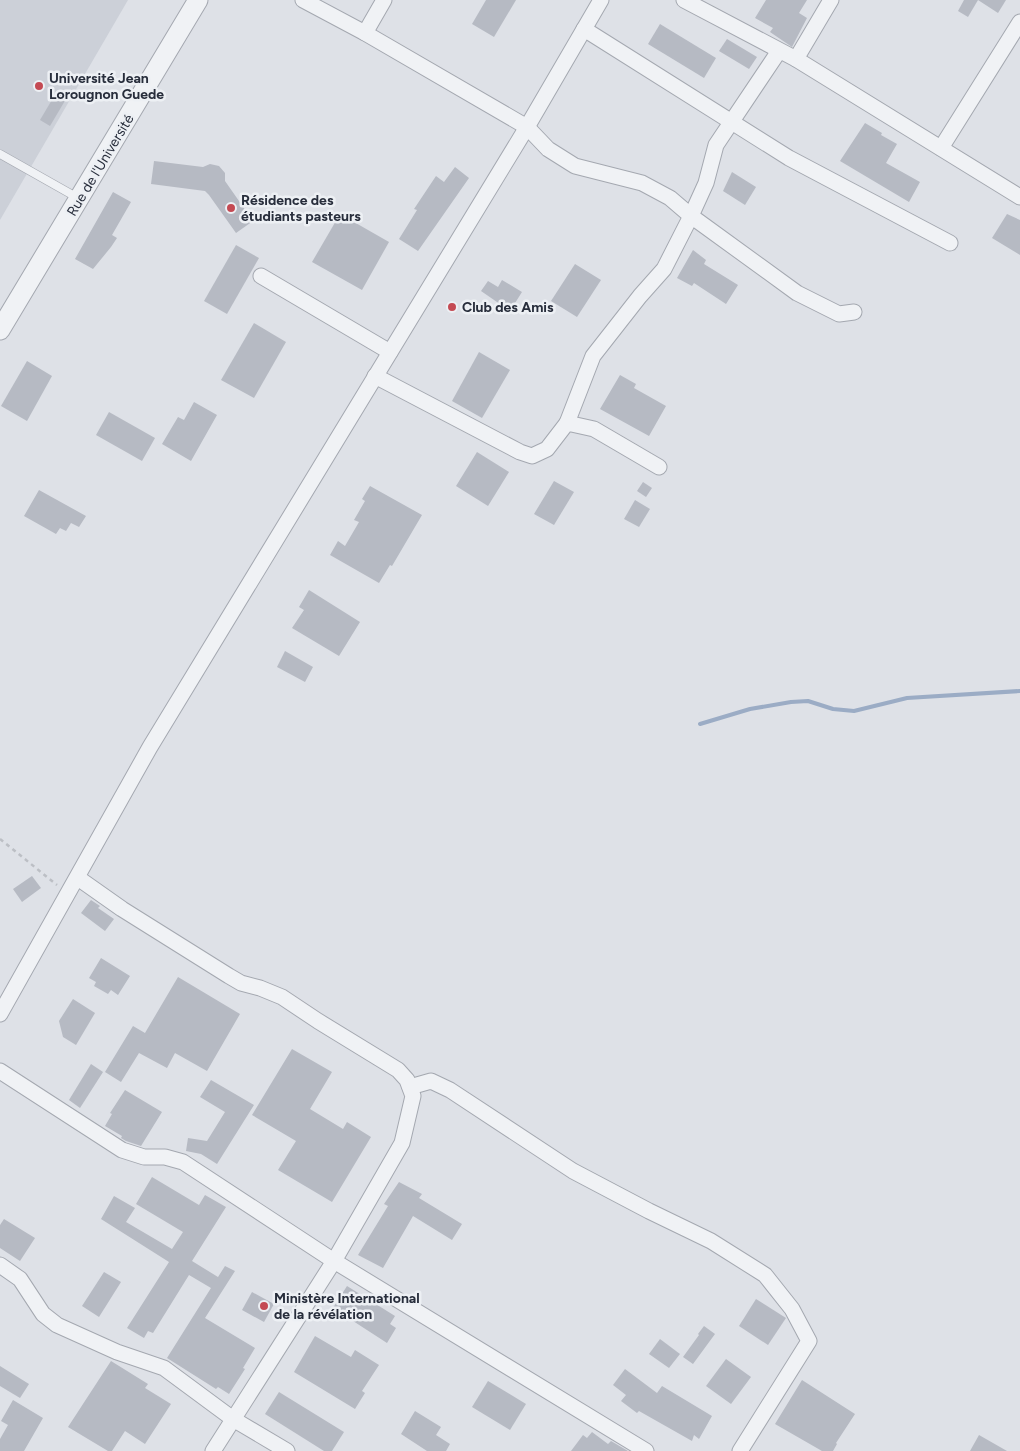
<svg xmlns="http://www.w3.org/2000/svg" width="1020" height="1451" font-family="Figtree,sans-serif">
<rect width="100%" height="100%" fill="#dee1e7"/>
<polygon fill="#ccd0d8" points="0,0 128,0 0,220"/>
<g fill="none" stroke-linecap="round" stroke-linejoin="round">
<polyline stroke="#9bacc5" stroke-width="4" points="700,724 750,709 791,702 808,701 833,709 854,711 907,698 1020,691"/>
</g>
<g fill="#b6bac3">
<polygon points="486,0 516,0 494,37 472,24"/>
<polygon points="766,0 807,0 799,13 807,18 792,47 770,32 773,28 755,18"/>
<polygon points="964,0 978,0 968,17 958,11"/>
<polygon points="978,0 1006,0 998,13"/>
<polygon points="660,24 716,58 704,78 648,44"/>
<polygon points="727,39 757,57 749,69 719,51"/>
<polygon points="56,93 66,99 50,126 40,120"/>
<polygon points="865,123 882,133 881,135 897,144 886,163 920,182 909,202 840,161"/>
<polygon points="154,161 203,167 210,164 219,166 225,173 225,181 253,221 236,233 209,195 205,191 151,184"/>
<polygon points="455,167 469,178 418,251 399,239 417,210 414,209 436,176 444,182"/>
<polygon points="732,172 756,187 745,205 723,191"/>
<polygon points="113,192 131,202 112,235 117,238 111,247 93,269 75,259"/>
<polygon points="340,214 389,242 362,290 312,262"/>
<polygon points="1007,214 1020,220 1020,255 992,238"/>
<polygon points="236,245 259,258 227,314 204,301"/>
<polygon points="693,250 706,260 704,264 738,285 726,304 694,283 692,286 677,278"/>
<polygon points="575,264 601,280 577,317 551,301"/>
<polygon points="502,280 522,292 510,311 481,291 488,281 498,287"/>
<polygon points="254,323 286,342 254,398 221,380"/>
<polygon points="479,352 510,370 482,418 452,401"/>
<polygon points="27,361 52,376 27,421 1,406"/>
<polygon points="620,375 636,384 634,388 666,406 649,436 600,409"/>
<polygon points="194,402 217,415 191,461 162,444 178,417 184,420"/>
<polygon points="109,412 155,438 142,461 96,435"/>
<polygon points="477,452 509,472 488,506 456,486"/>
<polygon points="554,481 574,492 554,525 534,514"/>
<polygon points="643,482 652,488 646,497 637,491"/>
<polygon points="370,486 422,515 392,566 390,565 379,583 330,555 338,541 345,546 359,522 354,520 365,501 362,499"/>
<polygon points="39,490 86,516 79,527 71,523 66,531 60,528 56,534 24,516"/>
<polygon points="635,500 650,509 639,527 624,519"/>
<polygon points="309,590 360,622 339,656 292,628 304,610 299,607"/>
<polygon points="285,651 313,667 305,682 277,667"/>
<polygon points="32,876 41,888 22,902 13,889"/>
<polygon points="91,900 100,906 98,908 114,919 105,931 81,913"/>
<polygon points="101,958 130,976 118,995 111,990 108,994 94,986 96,982 89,978"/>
<polygon points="178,977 240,1014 207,1071 175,1053 167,1068 139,1053 121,1082 105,1072 133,1026 145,1033"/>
<polygon points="73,999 95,1013 76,1045 63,1037 59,1021"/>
<polygon points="292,1049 332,1072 310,1109 343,1129 347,1122 371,1137 332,1202 278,1170 296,1141 252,1115"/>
<polygon points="91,1064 103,1072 80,1108 69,1100"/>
<polygon points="211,1080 254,1105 217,1164 201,1154 186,1151 188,1138 207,1141 225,1112 200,1097"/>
<polygon points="125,1090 162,1112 141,1146 126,1141 121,1138 122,1136 105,1126 112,1114 110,1113"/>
<polygon points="152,1177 199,1205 205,1195 226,1207 192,1261 218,1277 225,1266 235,1271 205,1318 255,1348 243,1368 245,1369 229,1394 218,1387 216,1389 167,1358 211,1288 189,1275 153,1333 148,1331 144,1338 127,1328 169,1262 101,1219 114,1196 135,1208 126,1222 172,1249 183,1232 136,1204"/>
<polygon points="399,1182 422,1194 419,1198 462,1224 452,1240 413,1216 383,1268 358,1255 388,1206 384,1204"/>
<polygon points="4,1219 35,1238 20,1261 0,1248 0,1225"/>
<polygon points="104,1272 121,1282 99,1317 82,1306"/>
<polygon points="347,1286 395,1316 390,1324 396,1328 387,1343 333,1308"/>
<polygon points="252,1292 274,1304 264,1322 242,1310"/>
<polygon points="756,1299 786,1318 768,1345 739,1326"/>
<polygon points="704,1326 715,1334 693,1364 683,1357 699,1335 698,1334"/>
<polygon points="315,1336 351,1357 355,1350 379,1365 362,1391 365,1393 355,1409 294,1372"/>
<polygon points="660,1339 680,1354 669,1368 649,1354"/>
<polygon points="726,1359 751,1377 731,1404 706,1386"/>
<polygon points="111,1361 148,1384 145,1388 171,1404 145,1444 125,1431 112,1451 108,1451 68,1427"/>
<polygon points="0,1366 29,1384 20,1398 0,1386"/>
<polygon points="625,1369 657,1393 662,1386 712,1416 699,1439 694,1435 692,1441 639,1411 637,1413 621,1401 626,1395 613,1385"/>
<polygon points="802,1380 855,1414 836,1443 837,1444 833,1451 822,1451 775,1424"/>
<polygon points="488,1381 526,1404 510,1430 472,1407"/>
<polygon points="279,1392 344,1432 332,1451 324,1451 265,1414"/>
<polygon points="13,1400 43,1418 24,1451 0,1451 0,1439 8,1425 1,1421"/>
<polygon points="415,1411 441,1427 436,1435 450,1444 446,1451 427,1451 401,1434"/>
<polygon points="592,1432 608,1444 611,1441 628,1451 571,1451 583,1435 587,1438"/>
<polygon points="979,1435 1007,1451 970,1451"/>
</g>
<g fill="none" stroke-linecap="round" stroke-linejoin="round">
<g stroke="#a4a8b0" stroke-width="9">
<polyline id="service" points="0,154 78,198"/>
</g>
<g stroke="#a4a8b0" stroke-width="17">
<g id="minor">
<polyline points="303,0 365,33 527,127 548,149 575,166 642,183 670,198 691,216 664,269 640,296 593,356 567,423"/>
<polyline points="684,0 796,59 1020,197"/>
<polyline points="584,29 789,158 950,243"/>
<polyline points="365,33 384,0"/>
<polyline points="779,51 716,145 706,183 691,216 797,293 839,314 854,312"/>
<polyline points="796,59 831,0"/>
<polyline points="941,148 1020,22"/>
<polyline points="261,276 390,352"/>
<polyline points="375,376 520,452 532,456 547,449 567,423 594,429 659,467"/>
<polyline points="78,878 122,909 229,976 241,983 260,988 282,997 318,1021 398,1070 407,1080 413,1096 402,1143 334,1261 213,1451"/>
<polyline points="0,1014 150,747 527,127 601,0"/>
<polyline points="0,1071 122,1150 144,1157 165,1157 183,1162 334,1261 646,1451"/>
<polyline points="410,1087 431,1081 450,1090 573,1171 649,1211 711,1241 765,1275 792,1309 809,1341 740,1451"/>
<polyline points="0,1265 20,1279 43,1314 57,1325 117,1352 164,1368 233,1419 287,1451"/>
</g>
</g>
<g stroke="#a4a8b0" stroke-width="21">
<polyline id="tertiary" points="0,330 198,0"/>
</g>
<polyline stroke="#bcbfc5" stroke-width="2.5" stroke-dasharray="4 4" stroke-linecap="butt" points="0,839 57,885"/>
<use href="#service" stroke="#f0f2f5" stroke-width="8"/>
<use href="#minor" stroke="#f0f2f5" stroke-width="15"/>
<use href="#tertiary" stroke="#f0f2f5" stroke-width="19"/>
</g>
<g fill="#c44a53" stroke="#edf0f4" stroke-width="2">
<circle cx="39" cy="86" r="5"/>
<circle cx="231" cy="208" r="5"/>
<circle cx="452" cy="307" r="5"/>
<circle cx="264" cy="1306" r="5"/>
</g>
<g text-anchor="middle" stroke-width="5" stroke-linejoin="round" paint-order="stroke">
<g font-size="14" font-weight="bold" fill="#282e3c" stroke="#edf0f4" text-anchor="start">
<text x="49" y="83">Université Jean<tspan x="49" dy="16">Lorougnon Guede</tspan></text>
<text x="241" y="205">Résidence des<tspan x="241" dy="16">étudiants pasteurs</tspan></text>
<text x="462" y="312">Club des Amis</text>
<text x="274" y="1303">Ministère International<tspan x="274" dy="16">de la révélation</tspan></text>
</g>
<g font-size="14" fill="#282e3c" stroke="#edf0f4">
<text transform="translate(100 165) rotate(-59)" y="5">Rue de l'Université</text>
</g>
</g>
</svg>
